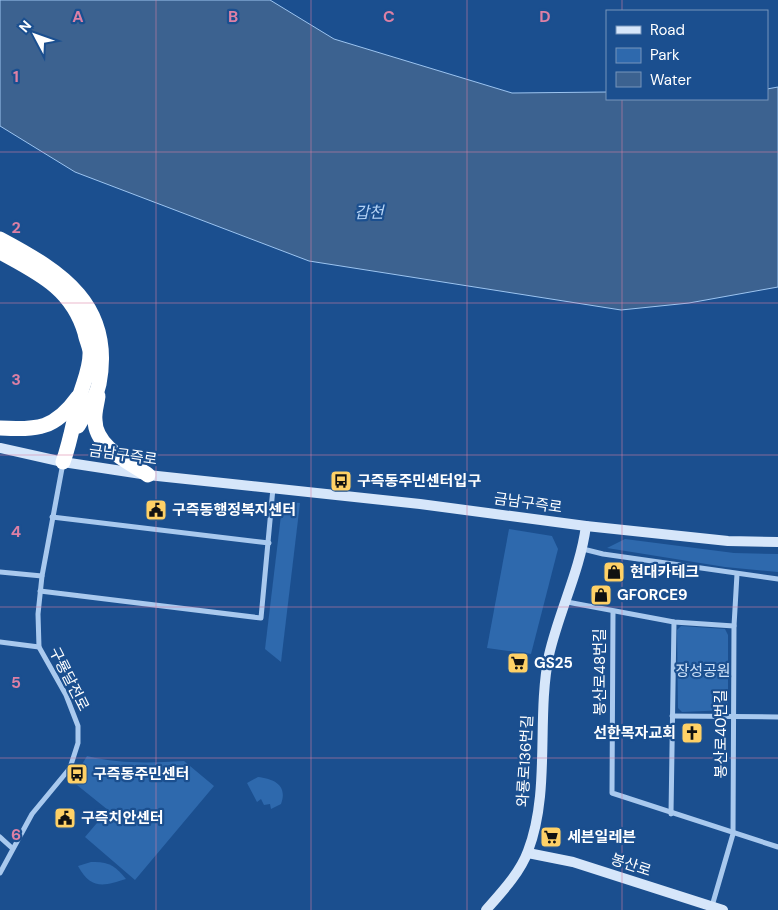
<svg xmlns="http://www.w3.org/2000/svg" width="778" height="910" font-family="'DM Sans','Noto Sans KR',sans-serif">
<rect width="100%" height="100%" fill="#1b4f8f"/>
<g fill="#2e69ad">
<polygon points="287,502 300,503 281,662 265,649 282,507"/>
<polygon points="509,529 552,536 558,549 531,654 487,648"/>
<polygon points="625,539 734,553 778,554 778,572 725,567 607,548"/>
<polygon points="681,626 725,629 728,635 728,710 682,712 678,708 677,630"/>
<path d="M87,756C120,764 150,763 184,761L214,786L135,880L85,837L108,810L72,781Z"/>
<path d="M258,777C274,779 288,785 281,804L271,809L270,804L264,805L261,799L257,802L247,783Z"/>
<path d="M91,862C108,861 116,866 126,879C104,886 91,890 78,866Z"/>
</g>
<polygon fill="#3c6290" stroke="#9cc4f0" points="0,0 270,0 334,39 512,93 607,92 607,99 767,99 767,89 778,87 778,287 689,303 621,310 309,261 75,172 0,126"/>
<g fill="none" stroke-linecap="round" stroke-linejoin="round">
<g stroke="#a9c9ee" stroke-width="5">
<polyline points="52,517 269,543"/>
<polyline points="583,549 603,554 778,579"/>
<polyline points="0,572 42,576"/>
<polyline points="40,591 261,618 273,488"/>
<polyline points="567,602 674,622 734,626"/>
<polyline points="613,612 612,793 778,847"/>
<polyline points="0,642 39,647"/>
<polyline points="672,716 778,717"/>
<polyline points="671,814 674,622"/>
<polyline points="0,837 12,848"/>
<polyline points="0,873 32,814 70,768 78,743 78,726 66,695 39,647 38,614 42,576 63,463"/>
<polyline points="712,906 733,834 734,626 737,574"/>
</g>
<g stroke="#d6e6fa" stroke-width="10">
<polyline points="0,448 63,462 148,475 420,504 586,526 728,541 778,542"/>
<polyline points="528,853 573,862 723,910"/>
<path d="M486,910C501,893 520,873 528,851C551,791 536,718 549,655C559,611 580,571 586,526"/>
</g>
<g stroke="#fff" stroke-width="15">
<path d="M0,239C62,272 114,305 99,384C96,399 85,413 78,426"/>
<path d="M0,252C38,273 72,288 85,333C86,339 89,345 90,351C91,367 84,381 80,395C74,418 71,440 63,462"/>
<path d="M98,396C97,404 94,413 95,420C95,447 129,462 148,475"/>
<path d="M0,428C38,430 55,429 78,397"/>
</g>
</g>
<path fill="none" stroke="#dd80a5" stroke-width="1" stroke-opacity="0.55" d="M156,0V910M311,0V910M467,0V910M622,0V11M622,99V910M0,152H778M0,303H778M0,455H778M0,607H778M0,758H778"/>
<defs>
<g id="bus-square" transform="scale(1.125)"><rect x="-9" y="-9" width="18" height="18" rx="4" fill="#ffd166" stroke="#1b4f8f"/><path d="M-5-6H5V4H4V6H2V4H-2V6H-4V4H-5ZM-3.5-4V0h7V-4ZM-3.5 1.2v1.5H-2V1.2ZM2 1.2v1.5H3.5V1.2Z" fill="#111"/></g>
<g id="civic-square" transform="scale(1.125)"><rect x="-9" y="-9" width="18" height="18" rx="4" fill="#ffd166" stroke="#1b4f8f"/><path d="M-.6-6.5H3V-4.5H.6V-3L4-1V1h2V6H-6V1h2V-1L-.6-3ZM-1.2 2.5V6h2.4V2.5Z" fill="#111"/></g>
<g id="shop-square" transform="scale(1.125)"><rect x="-9" y="-9" width="18" height="18" rx="4" fill="#ffd166" stroke="#1b4f8f"/><path d="M-5-2.5h2.3a2.7 3.5 0 0 1 5.4 0H5L5.5 6h-11ZM-1.5-2.5h3a1.5 2.3 0 0 0-3 0Z" fill="#111"/></g>
<g id="supermarket-square" transform="scale(1.125)"><rect x="-9" y="-9" width="18" height="18" rx="4" fill="#ffd166" stroke="#1b4f8f"/><path d="M-6-5.5h2.5l.6 2H6L4.5 2H-2.5L-4.4-4H-6ZM-1.5 3.2a1.3 1.3 0 1 0 .1 0ZM3 3.2a1.3 1.3 0 1 0 .1 0Z" fill="#111"/></g>
<g id="church-square" transform="scale(1.125)"><rect x="-9" y="-9" width="18" height="18" rx="4" fill="#ffd166" stroke="#1b4f8f"/><path d="M-1.2-6h2.4v3.5h3.3v2.4h-3.3V6h-2.4V-.1h-3.3v-2.4h3.3Z" fill="#111"/></g>
</defs>
<g fill-rule="evenodd">
<use href="#bus-square" x="341" y="481"/>
<use href="#civic-square" x="156" y="510"/>
<use href="#shop-square" x="614" y="572"/>
<use href="#shop-square" x="601" y="595"/>
<use href="#supermarket-square" x="518" y="663"/>
<use href="#church-square" x="692" y="733"/>
<use href="#bus-square" x="77" y="774"/>
<use href="#civic-square" x="65" y="818"/>
<use href="#supermarket-square" x="551" y="837"/>
</g>
<g text-anchor="middle" stroke-width="4.5" stroke-linejoin="round" paint-order="stroke">
<g font-size="15" fill="#fff" stroke="#1b4f8f">
<text transform="translate(123 455) rotate(8)" y="5">금남구즉로</text>
<text transform="translate(528 503) rotate(8)" y="5">금남구즉로</text>
<text transform="translate(600 672) rotate(-90)" y="5">봉산로48번길</text>
<text transform="translate(69 679) rotate(63)" y="5">구룡달전로</text>
<text transform="translate(721 734) rotate(-90)" y="5">봉산로40번길</text>
<text transform="translate(525 761) rotate(-87)" y="5">와룡로136번길</text>
<text transform="translate(631 865) rotate(18)" y="5">봉산로</text>
</g>
<g font-size="15" font-weight="bold" fill="#fff" stroke="#1b4f8f" text-anchor="start">
<text x="357" y="486">구즉동주민센터입구</text>
<text x="172" y="515">구즉동행정복지센터</text>
<text x="630" y="577">현대카테크</text>
<text x="617" y="600">GFORCE9</text>
<text x="534" y="668">GS25</text>
<text x="676" y="738" text-anchor="end">선한목자교회</text>
<text x="93" y="779">구즉동주민센터</text>
<text x="81" y="823">구즉치안센터</text>
<text x="567" y="842">세븐일레븐</text>
</g>
<g font-size="15" fill="#cfe3fa" stroke="#1b4f8f">
<text x="703" y="676">장성공원</text>
</g>
<g font-size="16" font-style="italic" fill="#b5d3f5" stroke="#1b4f8f">
<text transform="translate(369 212) rotate(-1)" y="6">갑천</text>
</g>
</g>
<g font-size="16" text-anchor="middle" font-weight="bold" fill="#dd80a5" stroke="#1b4f8f" stroke-width="4.5" stroke-linejoin="round" paint-order="stroke">
<text x="78" y="22">A</text>
<text x="233" y="22">B</text>
<text x="389" y="22">C</text>
<text x="545" y="22">D</text>
<text x="16" y="82">1</text>
<text x="16" y="233">2</text>
<text x="16" y="385">3</text>
<text x="16" y="537">4</text>
<text x="16" y="688">5</text>
<text x="16" y="840">6</text>
</g>
<rect x="606" y="10" width="162" height="90" fill="#1b4f8f" stroke="#7695bc"/>
<rect x="616" y="26" width="25" height="8" fill="#d6e6fa" stroke="#7695bc"/>
<text x="650" y="35" font-size="15" fill="#ffffff">Road</text>
<rect x="616" y="48" width="25" height="15" fill="#2e69ad" stroke="#7695bc"/>
<text x="650" y="60" font-size="15" fill="#ffffff">Park</text>
<rect x="616" y="72" width="25" height="15" fill="#3c6290" stroke="#7695bc"/>
<text x="650" y="85" font-size="15" fill="#ffffff">Water</text>
<g transform="translate(35 35) rotate(311)" stroke="#1b4f8f" stroke-width="4" paint-order="stroke">
<path d="M0-4L9 19L0 12L-9 19Z" fill="#ffffff"/>
<text y="-8" font-size="14" font-weight="bold" text-anchor="middle" fill="#ffffff">N</text>
</g>
</svg>
